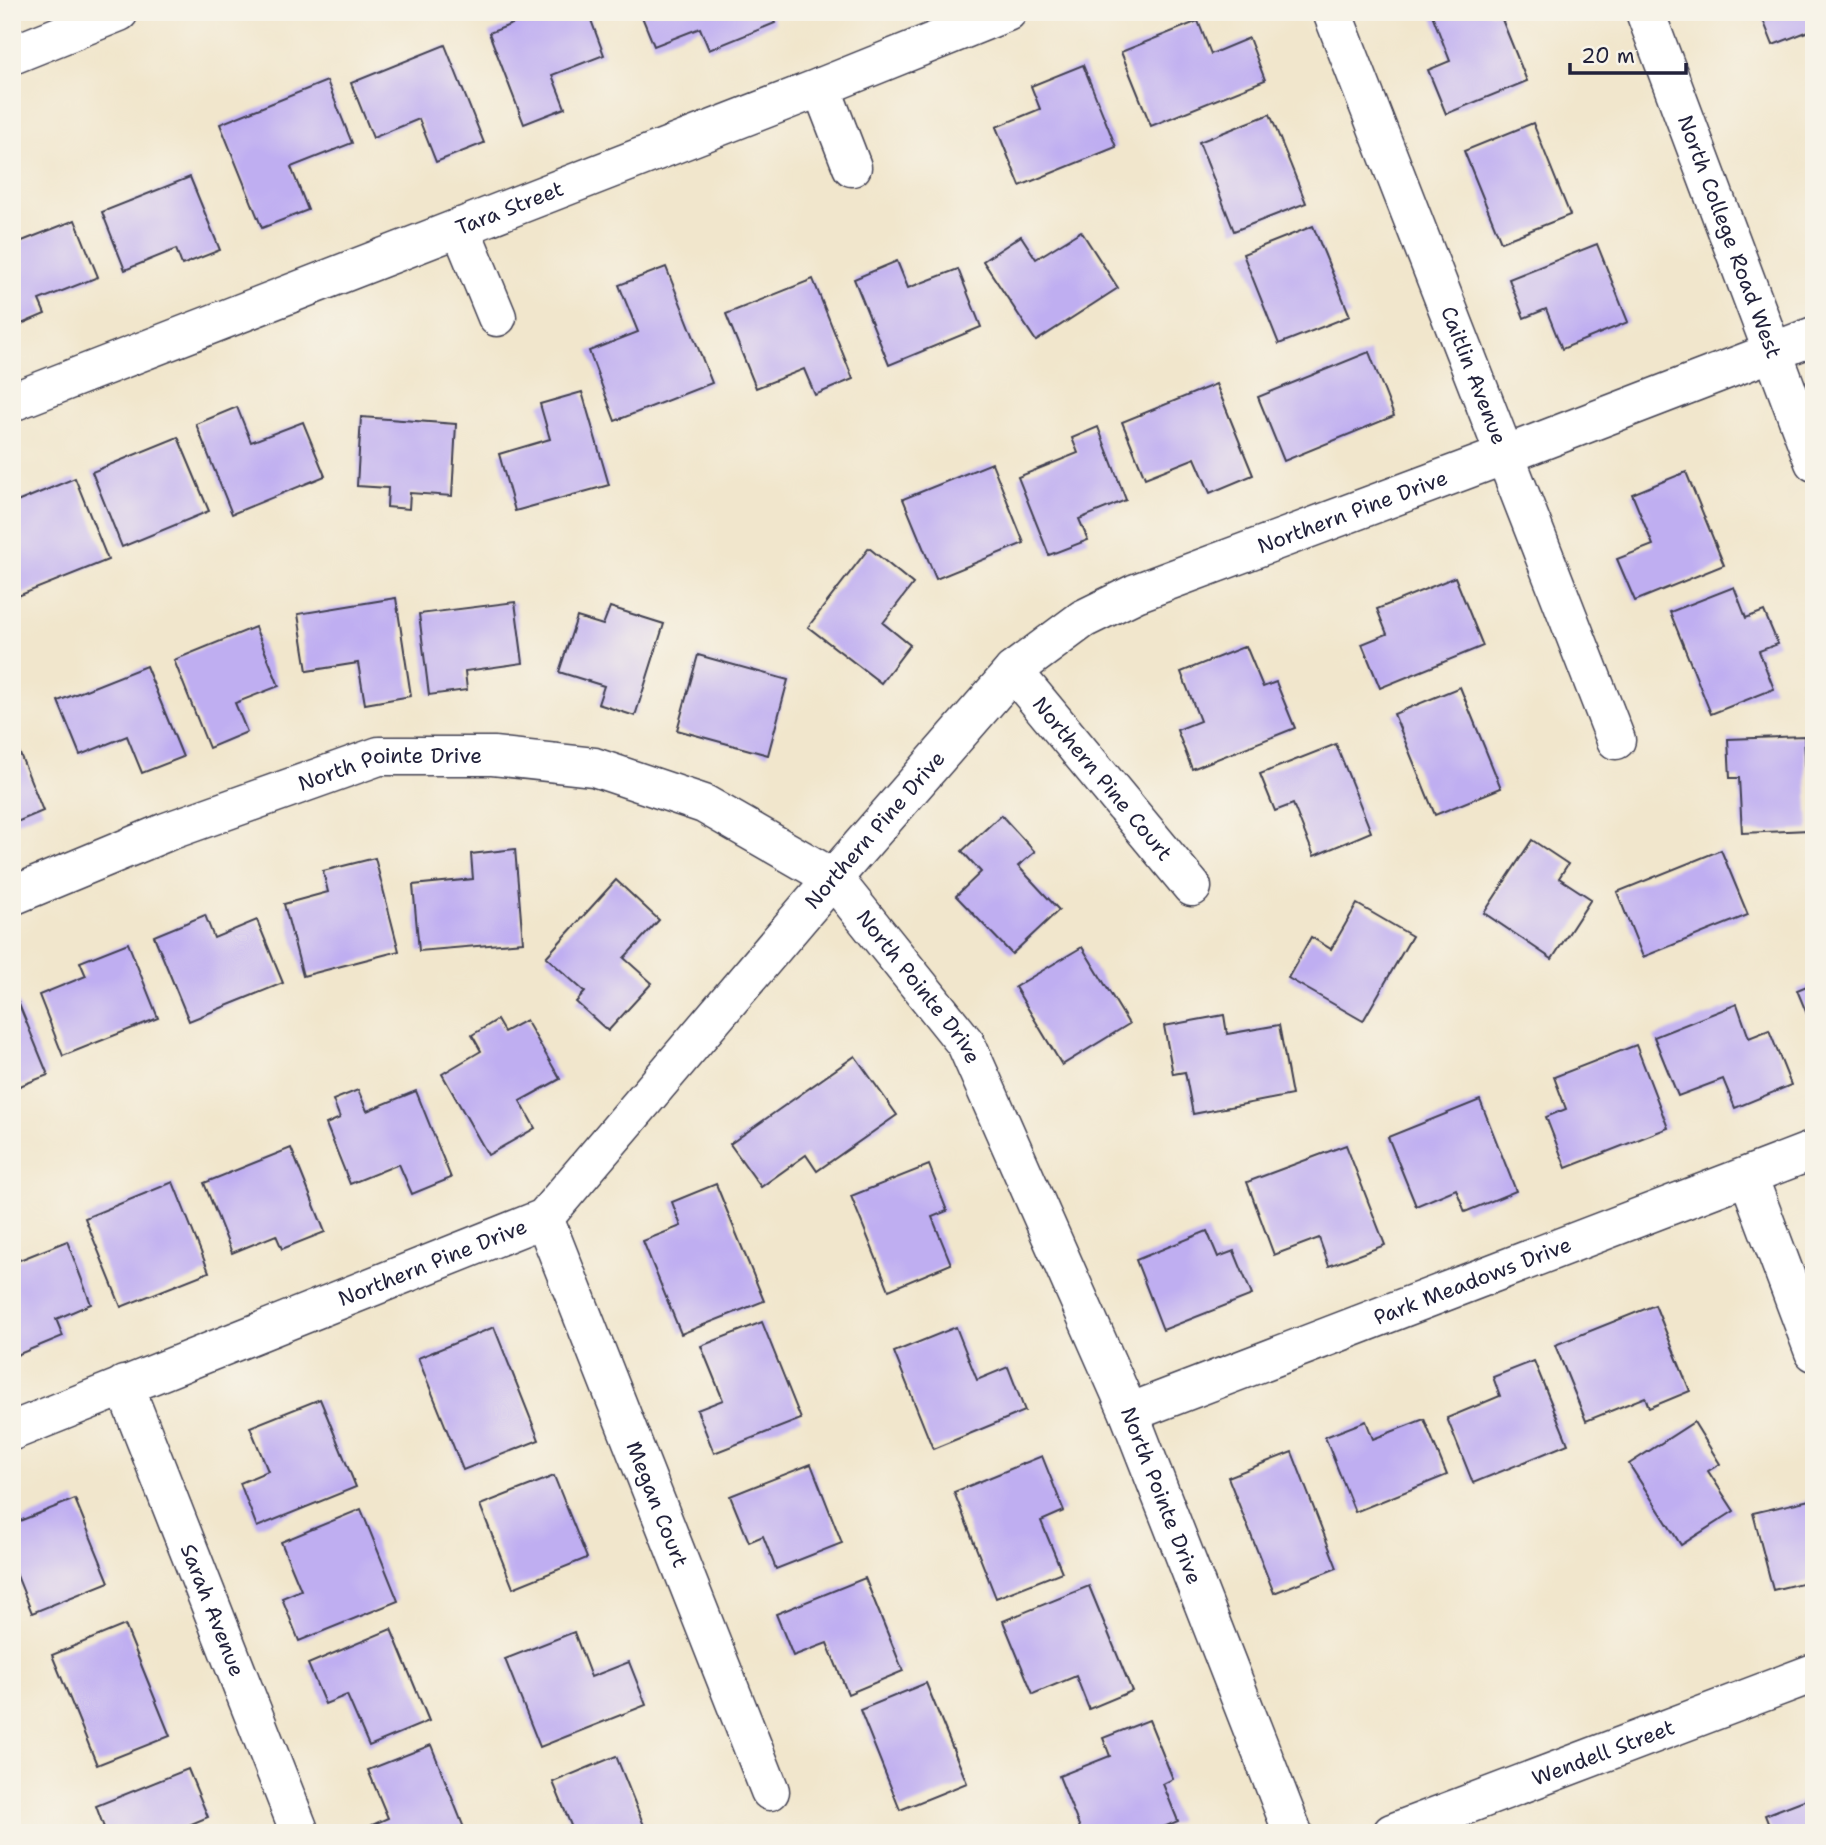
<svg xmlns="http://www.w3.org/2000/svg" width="1826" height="1845" font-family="'Shantell Sans',sans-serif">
<rect width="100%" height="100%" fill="#f7f3e8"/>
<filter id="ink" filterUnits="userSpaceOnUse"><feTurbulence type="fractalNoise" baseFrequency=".0143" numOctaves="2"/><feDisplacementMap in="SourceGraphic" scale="14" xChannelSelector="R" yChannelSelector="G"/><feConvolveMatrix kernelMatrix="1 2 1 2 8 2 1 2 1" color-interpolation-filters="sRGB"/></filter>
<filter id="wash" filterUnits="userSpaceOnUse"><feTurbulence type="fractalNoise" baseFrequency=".00686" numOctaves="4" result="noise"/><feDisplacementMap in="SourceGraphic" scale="28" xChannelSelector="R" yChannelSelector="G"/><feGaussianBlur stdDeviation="1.57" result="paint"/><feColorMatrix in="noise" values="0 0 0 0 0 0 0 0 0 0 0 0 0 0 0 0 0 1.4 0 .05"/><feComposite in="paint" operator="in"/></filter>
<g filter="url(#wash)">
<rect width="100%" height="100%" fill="#f1e6cc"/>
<g id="blocks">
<g fill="#bfaef1">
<polygon points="544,12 588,12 604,55 552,75 565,108 524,124 489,33"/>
<polygon points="640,12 770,12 775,23 709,50 700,28 654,46"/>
<polygon points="1431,12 1499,12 1527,81 1446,114 1428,70 1450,61"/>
<polygon points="1760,12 1814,12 1814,29 1773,45"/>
<polygon points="1198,21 1211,54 1249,38 1265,80 1151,126 1121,52"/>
<polygon points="445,45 484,143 436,162 419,119 373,138 351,83"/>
<polygon points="1083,65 1116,147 1020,186 996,127 1040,109 1031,86"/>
<polygon points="327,81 352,143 291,167 308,210 262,228 220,124"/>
<polygon points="1270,114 1306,203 1234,231 1199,142"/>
<polygon points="1533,123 1570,215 1501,242 1464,151"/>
<polygon points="190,177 220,250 182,265 176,249 125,270 102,212"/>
<polygon points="75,220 98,277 39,300 45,314 12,328 12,245"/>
<polygon points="1313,226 1350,316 1279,344 1243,254"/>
<polygon points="1081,231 1118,288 1036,341 983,261 1021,236 1036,259"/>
<polygon points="1597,244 1628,322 1562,349 1546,309 1524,318 1509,279"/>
<polygon points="897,261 908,288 958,269 981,327 889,365 854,279"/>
<polygon points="666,267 712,383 615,421 589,351 638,332 619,285"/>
<polygon points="813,279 853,379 815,395 804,369 756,388 726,314"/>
<polygon points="1369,352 1394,416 1284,461 1258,397"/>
<polygon points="1216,384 1253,475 1210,493 1195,458 1145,478 1122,422"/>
<polygon points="582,392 609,485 515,511 499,454 550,439 540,404"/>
<polygon points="237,407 251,442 303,422 325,476 232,514 196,424"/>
<polygon points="361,417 456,424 452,496 410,493 409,509 387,507 388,488 357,486"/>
<polygon points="1098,427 1126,500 1079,519 1088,540 1049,555 1018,477 1078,453 1072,438"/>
<polygon points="178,437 209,511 122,547 92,472"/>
<polygon points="992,463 1024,543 936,579 903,499"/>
<polygon points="1686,472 1724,565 1635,601 1617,559 1653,545 1632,494"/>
<polygon points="75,478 108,560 18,596 12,581 12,504"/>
<polygon points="869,548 913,584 883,623 910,645 881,683 808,627"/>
<polygon points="1455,577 1483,646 1380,688 1362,644 1387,634 1377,609"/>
<polygon points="1734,587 1746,618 1764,611 1778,644 1759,651 1774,689 1711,714 1670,612"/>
<polygon points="396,598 411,696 365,704 358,663 307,671 298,614"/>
<polygon points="515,602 523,663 465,671 467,690 429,695 419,614"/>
<polygon points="610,607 664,624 635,716 598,704 604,686 559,672 577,617 603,625"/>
<polygon points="255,627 279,686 235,703 247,732 209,748 174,660"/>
<polygon points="1246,646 1263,687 1276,682 1295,728 1192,769 1177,730 1200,721 1181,672"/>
<polygon points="698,655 788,680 768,755 677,730"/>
<polygon points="146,666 183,757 142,773 127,736 80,755 58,701"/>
<polygon points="1460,687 1501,788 1435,815 1394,714"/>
<polygon points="12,734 43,811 12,824"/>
<polygon points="1804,736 1809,830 1742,833 1739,778 1730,778 1728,739"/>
<polygon points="1336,744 1371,832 1314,856 1293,804 1275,811 1260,774"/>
<polygon points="1001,815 1035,852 1018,866 1059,910 1012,954 956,896 981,872 962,851"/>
<polygon points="1532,840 1568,864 1559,878 1591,899 1552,959 1484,913"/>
<polygon points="515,849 523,942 419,951 413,885 473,879 471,854"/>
<polygon points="1721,850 1748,915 1643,957 1617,892"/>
<polygon points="375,858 399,951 303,976 284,904 328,892 323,871"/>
<polygon points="616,880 659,920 624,958 652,983 608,1031 576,1002 585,992 546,957"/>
<polygon points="1357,904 1412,936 1363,1021 1288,978 1311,937 1331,949"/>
<polygon points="205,915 214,938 257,920 283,983 189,1021 154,936"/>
<polygon points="128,943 158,1018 63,1056 39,995 86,976 80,962"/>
<polygon points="1082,947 1129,1024 1062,1065 1015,987"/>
<polygon points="1814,983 1814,1031 1797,990"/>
<polygon points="18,1002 48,1075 12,1089 12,1004"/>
<polygon points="1737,1004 1749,1038 1769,1030 1791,1085 1735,1108 1723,1079 1678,1096 1654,1037"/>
<polygon points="1224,1015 1227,1034 1279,1025 1292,1095 1193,1114 1185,1072 1173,1074 1164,1026"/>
<polygon points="497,1020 504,1032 526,1020 560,1079 520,1101 535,1128 488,1155 442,1074 481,1051 472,1035"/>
<polygon points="1636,1045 1668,1128 1566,1168 1546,1117 1566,1109 1554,1077"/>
<polygon points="855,1056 897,1115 817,1171 806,1155 761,1187 730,1144"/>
<polygon points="358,1090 367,1111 416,1091 451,1178 412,1194 399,1164 350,1184 326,1124 340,1118 333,1100"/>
<polygon points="1480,1100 1516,1191 1465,1212 1456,1189 1416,1206 1388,1137"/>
<polygon points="1346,1145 1385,1245 1329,1266 1319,1238 1274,1255 1247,1182"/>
<polygon points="291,1148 325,1232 282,1249 276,1235 232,1253 204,1183"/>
<polygon points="929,1165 947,1211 932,1217 951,1264 889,1290 851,1196"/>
<polygon points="173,1182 209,1272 121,1307 85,1218"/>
<polygon points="716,1184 764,1301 681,1334 643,1241 681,1226 672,1202"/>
<polygon points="1207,1231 1218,1257 1234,1251 1252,1295 1163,1330 1136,1260"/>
<polygon points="67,1241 91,1304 56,1319 63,1336 12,1357 12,1263"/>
<polygon points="1655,1305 1690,1391 1649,1408 1645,1397 1586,1421 1555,1345"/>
<polygon points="762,1322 801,1419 714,1453 697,1410 723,1400 701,1346"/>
<polygon points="494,1327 539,1440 463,1470 418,1358"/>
<polygon points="956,1327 977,1380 1008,1367 1025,1411 933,1449 894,1352"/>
<polygon points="1534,1361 1568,1444 1473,1483 1447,1418 1500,1396 1493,1377"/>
<polygon points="320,1399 356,1487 257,1527 240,1483 268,1471 250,1427"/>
<polygon points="1424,1419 1447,1475 1355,1512 1325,1437 1366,1421 1373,1439"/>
<polygon points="1694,1422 1720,1464 1708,1471 1734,1511 1681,1545 1629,1464"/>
<polygon points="1292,1452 1337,1568 1274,1593 1228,1477"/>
<polygon points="1042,1456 1064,1511 1041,1521 1062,1572 996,1598 954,1492"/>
<polygon points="811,1464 842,1543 776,1569 763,1536 749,1542 730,1496"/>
<polygon points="554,1476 587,1558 513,1588 480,1505"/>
<polygon points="75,1499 109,1582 32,1613 12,1563 12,1524"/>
<polygon points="1814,1499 1814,1580 1773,1590 1753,1513"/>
<polygon points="361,1509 398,1601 299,1641 282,1598 301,1590 281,1542"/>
<polygon points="865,1578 903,1671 848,1694 827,1643 793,1656 776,1614"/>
<polygon points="1089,1586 1132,1691 1089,1709 1076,1676 1033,1694 1003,1621"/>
<polygon points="125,1625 170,1736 97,1765 52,1655"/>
<polygon points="391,1629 429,1721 369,1746 347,1695 325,1704 308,1664"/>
<polygon points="574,1632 591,1677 629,1662 646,1705 540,1747 505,1659"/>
<polygon points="926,1683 967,1783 900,1810 860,1710"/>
<polygon points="1149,1720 1173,1779 1163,1784 1178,1821 1150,1833 1082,1833 1059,1776 1110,1756 1103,1738"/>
<polygon points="431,1745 466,1833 375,1833 372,1825 388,1818 368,1770"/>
<polygon points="616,1756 647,1833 574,1833 553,1782"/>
<polygon points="188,1769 208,1817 177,1830 178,1833 106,1833 96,1806"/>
<polygon points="1812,1797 1814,1833 1772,1833 1765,1815"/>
</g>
</g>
</g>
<g filter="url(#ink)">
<use href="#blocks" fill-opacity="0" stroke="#413f51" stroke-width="2"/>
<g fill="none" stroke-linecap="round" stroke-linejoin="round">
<g stroke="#413f51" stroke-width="41">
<g id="minor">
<path id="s1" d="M1332,12L1616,740"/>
<path id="s2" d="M1645,12L1814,462"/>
<polyline points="12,55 119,12"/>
<polyline points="821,87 852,167"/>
<polyline points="460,227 497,317"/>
<path id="s3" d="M12,402L821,87L1007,12"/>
<path id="s4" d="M1013,671L1192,887"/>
<path id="s5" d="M12,896L166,832L379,756H493L594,767L704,804L833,878L966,1044L1129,1413L1293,1833"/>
<polyline points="1748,1176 1814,1352"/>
<path id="s6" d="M544,1218L770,1791"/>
<path id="s7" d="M124,1385L300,1833"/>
<path id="s8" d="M1129,1413L1814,1150"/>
<path id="s9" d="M12,1431L544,1218L833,878L1013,671L1083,619L1136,593L1505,455L1814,336"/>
<path id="s10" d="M1392,1833L1814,1673"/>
</g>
</g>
<use href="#minor" stroke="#fff" stroke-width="38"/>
</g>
</g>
<g text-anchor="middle" stroke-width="7" stroke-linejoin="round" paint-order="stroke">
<g font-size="21" fill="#22223b" stroke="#f7f3e8">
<text dy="7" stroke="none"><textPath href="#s3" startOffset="534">Tara Street</textPath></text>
<text dy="7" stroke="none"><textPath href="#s2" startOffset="240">North College Road West</textPath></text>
<text dy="7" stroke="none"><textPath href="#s1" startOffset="390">Caitlin Avenue</textPath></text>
<text dy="7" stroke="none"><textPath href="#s9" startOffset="1671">Northern Pine Drive</textPath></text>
<text dy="7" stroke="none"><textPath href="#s5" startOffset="402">North Pointe Drive</textPath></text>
<text dy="7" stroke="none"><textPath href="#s4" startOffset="140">Northern Pine Court</textPath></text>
<text dy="7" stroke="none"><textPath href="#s9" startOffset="1083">Northern Pine Drive</textPath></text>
<text dy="7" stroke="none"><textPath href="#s5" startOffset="1012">North Pointe Drive</textPath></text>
<text dy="7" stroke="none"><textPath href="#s9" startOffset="453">Northern Pine Drive</textPath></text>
<text dy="7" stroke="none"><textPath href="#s8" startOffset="368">Park Meadows Drive</textPath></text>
<text dy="7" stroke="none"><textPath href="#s5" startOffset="1578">North Pointe Drive</textPath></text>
<text dy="7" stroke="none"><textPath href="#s6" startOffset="308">Megan Court</textPath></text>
<text dy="7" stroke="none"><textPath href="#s7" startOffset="242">Sarah Avenue</textPath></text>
<text dy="7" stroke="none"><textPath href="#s10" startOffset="226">Wendell Street</textPath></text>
</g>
</g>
<rect width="1826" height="1845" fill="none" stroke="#f7f3e8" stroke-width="42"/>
<path d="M1570 63v10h116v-10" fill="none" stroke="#22223b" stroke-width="3.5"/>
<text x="1581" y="63" font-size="21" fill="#22223b" stroke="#f7f3e8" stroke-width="5" paint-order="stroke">20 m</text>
</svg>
